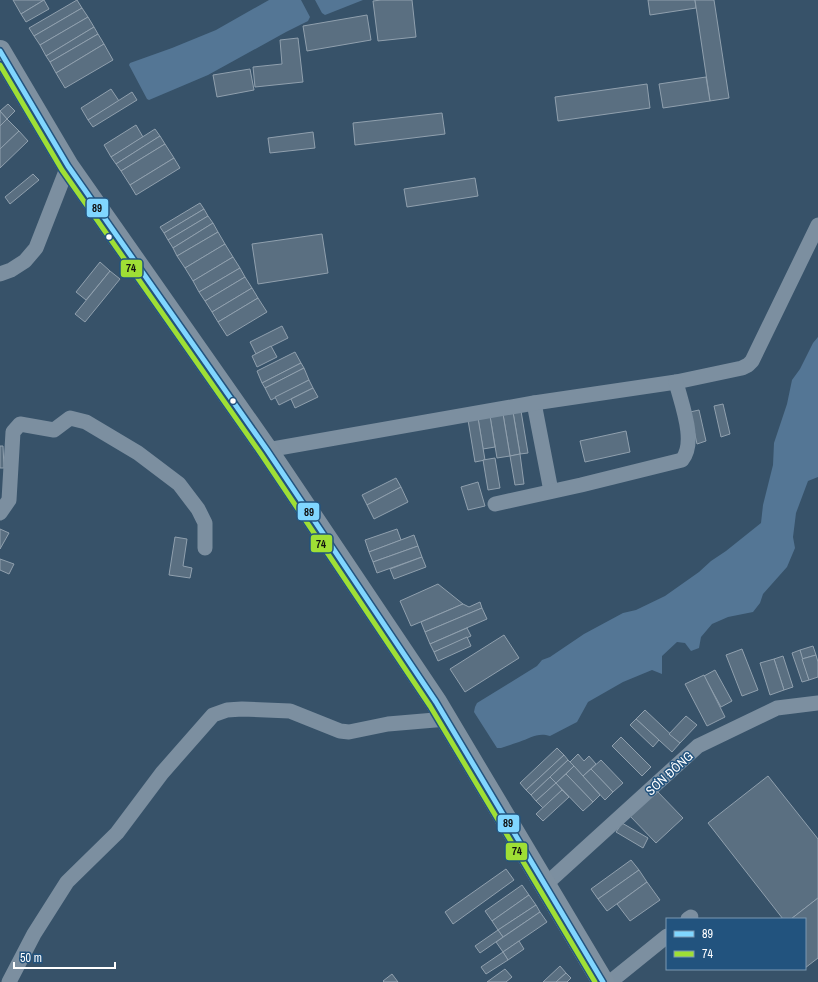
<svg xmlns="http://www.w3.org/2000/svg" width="818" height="982" font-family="'Archivo Narrow',sans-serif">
<rect width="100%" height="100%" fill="#375269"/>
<g fill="#547695">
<polygon points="269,0 301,0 310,17 308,21 286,32 208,75 149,100 147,99 129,65 130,63 172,48 216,30"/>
<polygon points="315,0 363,0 325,15 322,13"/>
<path d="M818,337V477L808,481L796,513L793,537L795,548L787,567L763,594L760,603L753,612L728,617L712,624L701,637L699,648L691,651L685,643L677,642L662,656V674L652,670L623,682L588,702L577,722L550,736C538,732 530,738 519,742C513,744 507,746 501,748H497L474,712L475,707L477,703L537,666L542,660L550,657L584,634L623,613L636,610L665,596L699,572L711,561L726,551L761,523L763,505L773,465L774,443L787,404L792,380L800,369L813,343Z"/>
</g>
<g fill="#5a6f81" stroke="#90a0ae">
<polygon points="13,0 44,0 21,14"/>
<polygon points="44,0 49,9 26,22 21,14"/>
<polygon points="77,0 82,8 34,36 29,28"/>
<polygon points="381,0 412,0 416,37 378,41 373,1"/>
<polygon points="648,0 695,0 696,8 650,15"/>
<polygon points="695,0 714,0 729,98 710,101"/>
<polygon points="82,8 88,17 40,45 34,36"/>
<polygon points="367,15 371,40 307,51 303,26"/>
<polygon points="88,17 94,27 46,56 40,45"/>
<polygon points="94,27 98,34 50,62 46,56"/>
<polygon points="98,34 104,44 56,73 50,62"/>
<polygon points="298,38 303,82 255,87 253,67 282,64 280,40"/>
<polygon points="104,44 113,60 65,88 56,73"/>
<polygon points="250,69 254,90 217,97 213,75"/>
<polygon points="706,77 710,101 663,108 659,84"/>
<polygon points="647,84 650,108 558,121 555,97"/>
<polygon points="111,89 119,101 88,120 81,108"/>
<polygon points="132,92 137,100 93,127 88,120"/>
<polygon points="8,104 15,111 7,119 0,111"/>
<polygon points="0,111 7,119 0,126"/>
<polygon points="442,113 445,134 355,145 353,123"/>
<polygon points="7,119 19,131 0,149 0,126"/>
<polygon points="136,125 143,137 111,157 104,145"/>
<polygon points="155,129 160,136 116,164 111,157"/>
<polygon points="19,131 28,141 0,168 0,149"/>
<polygon points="313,132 315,148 270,153 268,138"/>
<polygon points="160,136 165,144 121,171 116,164"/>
<polygon points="165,144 174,158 130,185 121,171"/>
<polygon points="174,158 180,168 136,195 130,185"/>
<polygon points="33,174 39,180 10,204 5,197"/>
<polygon points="475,178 478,196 407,207 404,189"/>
<polygon points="200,203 204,209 164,233 160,227"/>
<polygon points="204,209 208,216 168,240 164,233"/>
<polygon points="208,216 213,223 173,248 168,240"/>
<polygon points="213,223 218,232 177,256 173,248"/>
<polygon points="218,232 225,244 185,268 177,256"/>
<polygon points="322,234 328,273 258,284 252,244"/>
<polygon points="225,244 233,257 193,281 185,268"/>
<polygon points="233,257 240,268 199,292 193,281"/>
<polygon points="100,262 110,271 86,300 76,292"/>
<polygon points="240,268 245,277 205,301 199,292"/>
<polygon points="110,271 120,279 85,322 75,314"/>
<polygon points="245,277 252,288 212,312 205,301"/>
<polygon points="252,288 258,298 218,322 212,312"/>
<polygon points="258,298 267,312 227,336 218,322"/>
<polygon points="282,326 288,338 256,354 250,342"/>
<polygon points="271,346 277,357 257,367 252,356"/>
<polygon points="295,352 301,363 262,383 257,371"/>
<polygon points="301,363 304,368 265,388 262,383"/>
<polygon points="304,368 309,380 271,400 265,388"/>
<polygon points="309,380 313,388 279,405 275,397"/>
<polygon points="313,388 318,397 295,408 291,399"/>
<polygon points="723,404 730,434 721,437 714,406"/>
<polygon points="699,410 706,441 697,444 690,412"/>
<polygon points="521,411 528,453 520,454 513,412"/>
<polygon points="513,412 520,454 510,456 503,414"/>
<polygon points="503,414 510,456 497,458 490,416"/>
<polygon points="490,416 495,447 483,449 478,418"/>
<polygon points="478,418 485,460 475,462 468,420"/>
<polygon points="626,431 630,452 585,462 580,441"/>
<polygon points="0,446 3,446 4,468 0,468"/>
<polygon points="520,454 524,484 515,485 510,456"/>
<polygon points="495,458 500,488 488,490 483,460"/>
<polygon points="396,478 401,487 367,505 362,495"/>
<polygon points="478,482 485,506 468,510 461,487"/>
<polygon points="401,487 408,502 374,519 367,505"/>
<polygon points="0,529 9,533 0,549"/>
<polygon points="397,529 401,540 369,552 365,540"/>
<polygon points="414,535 418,546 373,562 369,552"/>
<polygon points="175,537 187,539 183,566 192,568 190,578 169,575"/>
<polygon points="418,546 422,557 377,573 373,562"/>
<polygon points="422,557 426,567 394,579 390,569"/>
<polygon points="0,559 14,564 9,574 0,570"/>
<polygon points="438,584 463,604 411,626 400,601"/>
<polygon points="480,602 482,608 425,632 421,622 463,604 469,607"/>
<polygon points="482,608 487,619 430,644 425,632"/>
<polygon points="467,628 471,636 434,652 430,644"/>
<polygon points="504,635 519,658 465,692 450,669"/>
<polygon points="467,637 471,646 438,661 434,652"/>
<polygon points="813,646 816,655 802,659 800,650"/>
<polygon points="742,649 758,690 742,696 726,655"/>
<polygon points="800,650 809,680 802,682 792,653"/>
<polygon points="816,655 818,662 818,677 809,680 802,659"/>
<polygon points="783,656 793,687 784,690 774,659"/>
<polygon points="774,659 784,690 770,695 760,663"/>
<polygon points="715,670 732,701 721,707 704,676"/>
<polygon points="704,675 725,717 707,726 685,684"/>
<polygon points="645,710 680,743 672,752 636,719"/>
<polygon points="686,716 697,725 680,743 669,734"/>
<polygon points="636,719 659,740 653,747 630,725"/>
<polygon points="621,737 651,767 642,776 612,746"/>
<polygon points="557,748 564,755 526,790 520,783"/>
<polygon points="578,754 584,761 589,756 596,764 583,776 570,762"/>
<polygon points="564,755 568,760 531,795 526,790"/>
<polygon points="568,760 574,766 556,783 550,777"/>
<polygon points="601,760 623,783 613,792 591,769"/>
<polygon points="574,766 600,795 593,802 566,774"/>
<polygon points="591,769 613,792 605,800 583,776"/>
<polygon points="566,774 593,802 583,811 556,783"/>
<polygon points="768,776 818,839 818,898 791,919 783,919 708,823"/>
<polygon points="550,777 556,783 536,801 531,795"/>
<polygon points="556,783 562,790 543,808 536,801"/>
<polygon points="562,790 569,797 543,821 536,814"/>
<polygon points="656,790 683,818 656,843 629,815"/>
<polygon points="622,823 648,838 643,848 616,832"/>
<polygon points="631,860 639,870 598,899 591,889"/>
<polygon points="506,869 514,880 453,924 445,912"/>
<polygon points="639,870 647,882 607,911 598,899"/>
<polygon points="647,882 660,900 630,921 617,904"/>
<polygon points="522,885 529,895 492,921 485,911"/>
<polygon points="529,895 536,905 498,930 492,921"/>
<polygon points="818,898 818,958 805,968 805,919 791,919"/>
<polygon points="536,905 540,912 503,937 498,930"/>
<polygon points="540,912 547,922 503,952 496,942"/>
<polygon points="498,930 503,937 480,953 475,946"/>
<polygon points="519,941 524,949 508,960 503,952"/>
<polygon points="503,952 508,960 486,974 481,967"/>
<polygon points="560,966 566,973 556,982 543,982"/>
<polygon points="505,969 512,977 506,982 487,982"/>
<polygon points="566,973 571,978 567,982 556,982"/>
<polygon points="392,974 398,982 384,982 383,981"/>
</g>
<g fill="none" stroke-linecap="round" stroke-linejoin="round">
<g stroke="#7c8fa0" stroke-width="15">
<polyline points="0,274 11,270 25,261 36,248 68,166"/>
<polyline points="534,403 551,491"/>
<polyline points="267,450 534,403 676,382 742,368 748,365 752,361 818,225"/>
<path d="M495,504L581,485L682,460C697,442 681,403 676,382"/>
<polyline points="0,513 9,500 13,432 20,424 54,430 70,418 86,422 138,453 179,484 198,509 205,523 205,548"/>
<polyline points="545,885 698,746 777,708 818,703"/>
<polyline points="688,919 691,917"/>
<polyline points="9,982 34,934 67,882 117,833 162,773 213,715 227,710 242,709 290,711 340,731 349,732 388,724 447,719"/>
<polyline points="610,982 667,936"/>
</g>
<polyline stroke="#7e90a0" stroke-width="22" points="0,51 68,166 267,450 436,702 603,982"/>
<g stroke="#22537e" stroke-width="8">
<polyline id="bus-1" points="0,51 68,166 267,450 436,702 603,982"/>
</g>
<g stroke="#22537e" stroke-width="8">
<polyline id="bus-2" points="0,65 62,170 261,454 430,706 595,982"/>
</g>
<use href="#bus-1" stroke="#80d6ff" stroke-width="5"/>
<use href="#bus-2" stroke="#9fdf35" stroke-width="5"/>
</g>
<g fill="#fff" stroke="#22537e" stroke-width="1.5">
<circle cx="109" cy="237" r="3.5"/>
<circle cx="233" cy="401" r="3.5"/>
</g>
<g text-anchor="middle" stroke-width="3" stroke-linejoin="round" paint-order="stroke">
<g font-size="13" fill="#fff" stroke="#22537e">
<text transform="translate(669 773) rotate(-42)" y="5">SƠN ĐÔNG</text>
</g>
</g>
<g stroke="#22537e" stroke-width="1.5">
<rect x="86" y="198" width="23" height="20" rx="4" fill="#80d6ff"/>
<rect x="120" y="259" width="23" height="19" rx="4" fill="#9fdf35"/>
<rect x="297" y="502" width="23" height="19" rx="4" fill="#80d6ff"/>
<rect x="310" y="534" width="23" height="19" rx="4" fill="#9fdf35"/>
<rect x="497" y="814" width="23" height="19" rx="4" fill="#80d6ff"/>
<rect x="505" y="842" width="23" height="19" rx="4" fill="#9fdf35"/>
</g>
<g font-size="11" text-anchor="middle" font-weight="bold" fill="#111">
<text x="97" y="212">89</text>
<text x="131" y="272">74</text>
<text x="309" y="516">89</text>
<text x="321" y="548">74</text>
<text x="508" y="827">89</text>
<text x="517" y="855">74</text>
</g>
<rect x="666" y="918" width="140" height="52" fill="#22537e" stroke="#7a98b2"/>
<rect x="674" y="931" width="20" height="6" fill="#80d6ff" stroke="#7a98b2"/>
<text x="702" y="938" font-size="12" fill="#ffffff">89</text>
<rect x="674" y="951" width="20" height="6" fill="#9fdf35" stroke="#7a98b2"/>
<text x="702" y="958" font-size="12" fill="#ffffff">74</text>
<path d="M14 962v6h101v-6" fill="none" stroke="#ffffff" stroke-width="2"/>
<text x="20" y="962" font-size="12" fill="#ffffff" stroke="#22537e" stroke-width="3" paint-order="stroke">50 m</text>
</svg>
